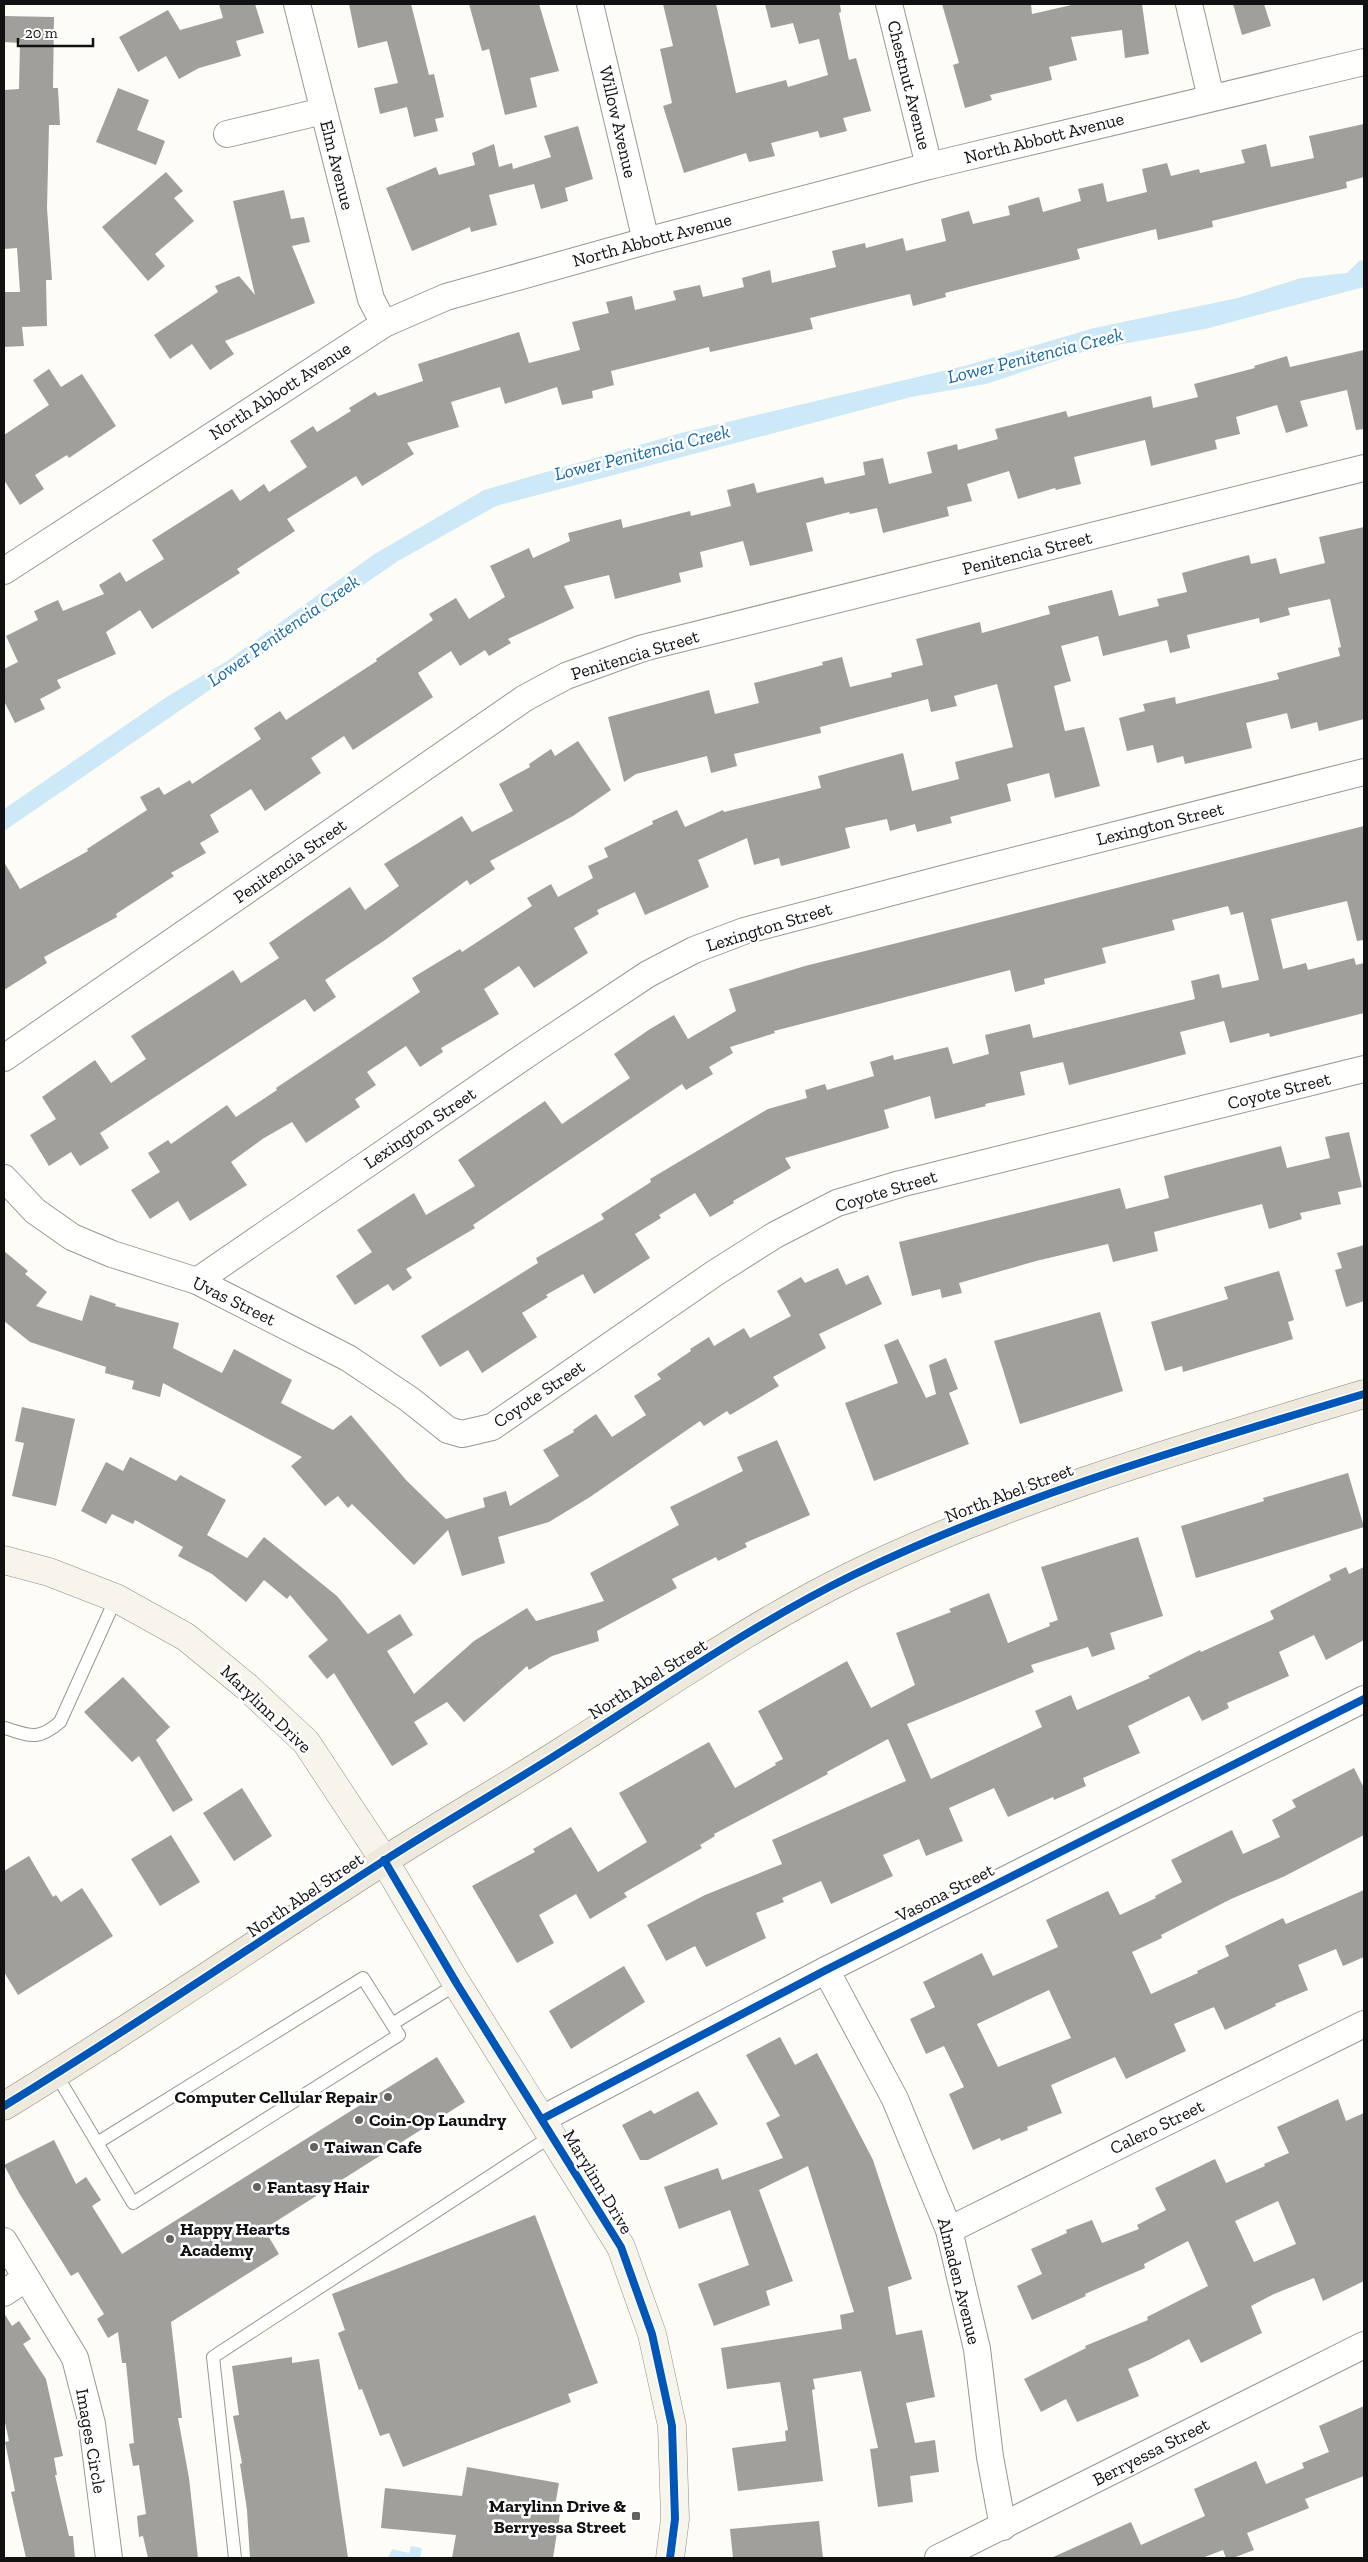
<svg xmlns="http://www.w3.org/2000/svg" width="1368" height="2562" font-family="'Zilla Slab',serif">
<rect width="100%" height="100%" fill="#fdfcf7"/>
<g fill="#cde8f7">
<polygon points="1364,260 1364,287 1205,329 1089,350 986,384 911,397 496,506 398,561 4,831 4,809 168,696 227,661 373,555 484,490 681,433 968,365 1094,328 1238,298 1301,278 1347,273 1359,261"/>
<polygon points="411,2546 422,2548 420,2558 388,2558 392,2549 409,2553"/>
</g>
<g fill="#a19f9c" fill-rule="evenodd">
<polygon points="219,4 255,4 264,33 236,41 241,56 199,68 179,79 166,56 138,72 119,37 168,10 180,30 223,18"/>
<polygon points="349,4 411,4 429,75 434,74 444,117 435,119 438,131 414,137 407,107 380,114 374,88 398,83 387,41 358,48"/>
<polygon points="469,4 539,4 559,71 530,78 537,107 505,115 489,49 482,51"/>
<polygon points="663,4 716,4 736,93 786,80 788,87 828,75 819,39 799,44 793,23 771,28 765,4 840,4 841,12 839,13 849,60 856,58 871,111 843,118 847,131 820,138 818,131 771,143 775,156 749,162 746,153 684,173 663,106 672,103 660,49 673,46"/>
<polygon points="942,4 1031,4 1032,14 1076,4 1142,4 1149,54 1125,58 1122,30 1071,37 1077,60 1049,67 1052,80 990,95 992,100 965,108 953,65 959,63"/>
<polygon points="1233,4 1264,4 1271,26 1242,35"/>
<polygon points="4,16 54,17 53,88 58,88 60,125 49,125 47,208 52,280 46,280 47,326 22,327 24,346 4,347 4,292 20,292 17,248 4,249 4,90 19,89 20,43 4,42"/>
<polygon points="118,88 149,100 137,130 165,141 156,165 96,142"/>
<polygon points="1364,124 1364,177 1346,182 1347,188 1212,221 1213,227 1158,240 1156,229 1077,249 1080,259 945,293 946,297 913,306 910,294 810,318 813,329 710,352 709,347 611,371 614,385 592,391 593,398 562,405 557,387 505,404 500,387 451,402 459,427 407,443 414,454 362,486 356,476 287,519 295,531 237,569 240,573 152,629 140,610 106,632 116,654 57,680 61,688 40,699 45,709 15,723 4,701 4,669 18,662 6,636 38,620 34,611 58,600 63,611 104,594 99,585 120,572 126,582 164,559 152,540 232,489 240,501 264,484 269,492 307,467 290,441 313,426 317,432 351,411 349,408 375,392 378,396 423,381 418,364 519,332 529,363 580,350 572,322 609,313 606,302 632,296 635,310 676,300 673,291 700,285 703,297 744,287 742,278 770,270 772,283 836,267 832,251 865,243 866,248 903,238 906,251 946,241 941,219 969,211 973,224 1010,215 1008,206 1039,197 1043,212 1081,201 1078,189 1103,183 1107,202 1147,192 1142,169 1167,163 1171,176 1199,169 1200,173 1245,163 1241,150 1266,144 1271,167 1314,158 1309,136"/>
<polygon points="578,126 593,179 565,188 568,201 541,209 534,184 489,195 497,225 471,232 470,227 412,251 386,188 436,167 439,175 475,165 472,153 494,144 499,167 512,163 513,169 551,157 544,136"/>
<polygon points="166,172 183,191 174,198 194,221 155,254 165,266 148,281 102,227"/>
<polygon points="284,190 291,219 304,217 310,242 292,246 315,303 225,341 234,354 210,370 192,344 170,359 154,335 218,292 215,286 239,276 255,295 233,201"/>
<polygon points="1364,350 1364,429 1356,430 1347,390 1300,401 1308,426 1286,433 1277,405 1236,417 1240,434 1215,440 1217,449 1151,466 1145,440 1074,457 1081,484 1056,490 1055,488 1018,499 1009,471 967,484 972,501 947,507 949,516 883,533 877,508 850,514 849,512 806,523 813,551 750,566 743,541 700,552 703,567 679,573 681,582 615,599 609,575 564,586 574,608 508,639 511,643 489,656 485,650 460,666 451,651 418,673 433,697 353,750 344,736 311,758 321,773 265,811 251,789 210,815 219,832 200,843 206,853 171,873 174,876 116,914 117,917 44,957 47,963 4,990 4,862 20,889 88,851 87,849 147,810 140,797 159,787 164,795 190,780 192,784 261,739 254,728 280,711 286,720 377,661 376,659 433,620 429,614 456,598 469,619 505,597 490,566 529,548 533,558 570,541 568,533 621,519 623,528 690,511 691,516 731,506 727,490 754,483 757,493 823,477 825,484 865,475 863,462 883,458 889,484 932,473 927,452 957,444 958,450 998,439 995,429 1066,411 1068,417 1151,396 1153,408 1198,397 1194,384 1255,368 1254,366 1287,356 1290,367"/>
<polygon points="49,369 61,387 82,374 116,426 69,458 67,455 35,475 44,489 20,505 4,480 4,435 49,405 33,380"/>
<polygon points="1364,527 1364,719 1319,731 1317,722 1291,729 1287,713 1246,723 1252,748 1185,764 1183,756 1157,763 1153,745 1127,751 1119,718 1145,711 1143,704 1175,697 1176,704 1279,679 1277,673 1340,656 1338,648 1341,647 1330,599 1288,608 1290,615 1260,623 1259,618 1187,635 1190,648 1170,653 1167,640 1103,656 1098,636 1061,646 1071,681 1054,686 1065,731 1084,727 1100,786 1055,798 1049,773 1007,784 1011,801 950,817 952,823 917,832 915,824 890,831 887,819 845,828 850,848 781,866 779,858 754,865 747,838 698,860 709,887 645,915 635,892 597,910 599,914 574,928 588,953 534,988 519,966 484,989 499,1014 441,1048 443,1052 420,1067 406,1046 367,1072 376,1085 355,1099 360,1107 306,1143 292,1122 264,1138 231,1162 247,1185 190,1221 178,1201 150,1219 131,1190 160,1172 148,1153 168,1140 171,1144 227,1105 236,1117 277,1090 276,1088 420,992 412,978 460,949 462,952 532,906 527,898 551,884 558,897 593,878 588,866 608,857 604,848 653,824 652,821 677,810 685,827 723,810 724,812 821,788 818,776 903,753 912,791 959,779 955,762 1013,747 997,684 954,696 957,706 931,712 928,699 820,727 821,733 734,754 737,766 711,773 707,756 636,774 624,782 608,717 709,690 715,714 759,703 754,683 823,665 822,662 842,657 850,687 892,677 891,673 923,665 916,639 980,622 982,633 1050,614 1048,606 1112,590 1119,616 1159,606 1157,599 1187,592 1182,573 1222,562 1249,555 1251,564 1276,558 1280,574 1325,563 1319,537"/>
<polygon points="578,741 611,790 573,816 490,861 495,869 470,885 467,880 385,940 325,980 336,997 314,1012 305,999 100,1133 109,1148 80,1166 71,1152 49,1166 30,1135 56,1119 42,1097 95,1060 111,1083 146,1059 131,1036 233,970 241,983 279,958 269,943 350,887 365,910 399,886 384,864 462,816 472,832 513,811 499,784 530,767 529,764 551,749 555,756"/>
<polygon points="1364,826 1364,940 1357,941 1347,901 1271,919 1283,969 1306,963 1308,970 1354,958 1356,965 1364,963 1364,1013 1270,1037 1269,1033 1230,1043 1224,1021 1180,1032 1186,1054 1119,1072 1069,1085 1063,1062 1020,1072 1025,1095 985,1104 986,1106 935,1119 930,1096 884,1110 889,1128 785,1158 791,1168 733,1201 734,1203 710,1217 695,1193 659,1215 661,1218 635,1234 650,1258 594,1294 583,1274 546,1295 548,1297 522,1313 537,1337 482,1373 468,1350 440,1367 421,1336 538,1263 536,1258 604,1219 601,1214 651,1182 650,1179 768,1109 807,1098 805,1090 825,1084 827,1090 874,1076 870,1062 893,1055 894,1060 948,1047 953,1064 989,1054 985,1035 1030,1024 1033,1038 1195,999 1191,981 1219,974 1222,988 1259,980 1243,912 1231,915 1228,906 1172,920 1175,930 1102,948 1106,963 1044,979 1045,984 1015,992 1010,970 774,1031 775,1033 730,1047 733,1053 709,1067 713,1074 686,1090 682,1084 473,1225 475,1228 406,1269 412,1278 393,1291 388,1284 355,1305 336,1276 372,1252 357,1230 414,1193 426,1215 475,1186 458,1160 545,1101 562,1124 630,1078 614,1054 650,1029 674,1015 688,1039 736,1011 729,989 805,966"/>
<polygon points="1349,1132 1362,1187 1338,1192 1341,1204 1300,1213 1302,1219 1269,1229 1262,1204 1154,1232 1158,1251 1113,1262 1108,1244 1036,1261 959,1283 962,1293 942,1298 940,1289 912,1296 899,1242 1120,1188 1126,1209 1169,1198 1164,1176 1281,1146 1287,1168 1330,1158 1325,1137"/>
<polygon points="1364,1245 1364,1301 1346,1307 1335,1270 1342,1268 1337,1253"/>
<polygon points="4,1251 28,1271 25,1274 47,1292 36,1306 82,1321 90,1295 116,1304 115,1306 179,1323 173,1348 222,1373 234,1349 292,1380 281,1403 333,1430 351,1415 406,1480 446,1519 485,1507 483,1498 506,1491 510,1506 559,1476 543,1450 574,1432 573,1430 596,1414 612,1437 646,1415 634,1396 661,1379 657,1374 691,1351 690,1349 709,1337 714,1346 744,1328 750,1338 791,1316 777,1291 801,1277 805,1283 838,1268 846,1285 868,1275 882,1304 819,1334 826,1348 773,1377 779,1386 730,1415 727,1411 704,1426 700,1421 590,1497 549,1522 498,1537 505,1563 462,1576 448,1530 414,1565 352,1504 348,1508 338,1496 325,1506 291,1466 302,1457 163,1383 160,1397 132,1389 134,1381 105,1373 106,1367 30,1342 4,1321"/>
<polygon points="1279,1271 1294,1320 1288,1322 1293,1339 1183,1372 1182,1366 1165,1371 1151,1322 1228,1299 1224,1287"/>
<polygon points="1100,1312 1123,1391 1020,1424 994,1341"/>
<polygon points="898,1339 926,1398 936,1394 929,1365 946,1358 958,1389 949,1393 969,1444 874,1481 845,1403 898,1383 884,1345"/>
<polygon points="22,1407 75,1419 56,1506 12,1496 24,1443 15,1441"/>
<polygon points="777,1440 810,1515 745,1543 747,1547 718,1561 716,1557 672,1579 677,1588 597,1631 599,1641 552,1656 529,1670 527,1666 464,1722 447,1702 414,1722 428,1744 392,1766 334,1673 327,1679 308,1656 328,1640 290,1595 287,1599 264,1580 246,1602 212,1574 178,1556 183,1547 135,1520 133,1524 112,1514 106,1524 81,1511 106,1462 123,1471 130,1457 176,1481 180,1475 226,1500 207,1535 247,1558 264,1537 337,1596 368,1634 400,1614 413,1635 387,1651 414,1694 474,1641 527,1608 536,1621 604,1601 590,1573 679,1525 670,1507 743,1471 737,1457"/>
<polygon points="1348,1473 1364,1527 1196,1578 1181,1526 1264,1501 1263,1498"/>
<polygon points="1138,1537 1163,1616 1110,1633 1115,1649 1092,1657 1088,1647 1031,1665 1034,1672 907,1724 931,1779 1042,1727 1035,1711 1071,1695 1077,1710 1150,1678 1148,1676 1200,1650 1201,1652 1274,1619 1270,1611 1331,1580 1329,1575 1346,1567 1349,1574 1364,1567 1364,1640 1326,1660 1314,1635 1279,1652 1289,1676 1227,1703 1229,1708 1202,1721 1189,1696 1128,1726 1140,1753 1083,1778 1086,1786 1054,1800 1053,1797 1008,1817 994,1788 949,1808 963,1841 926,1856 919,1839 883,1855 893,1876 831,1904 821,1881 782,1898 784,1902 756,1913 766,1938 706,1967 695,1946 666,1961 647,1925 705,1895 782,1864 772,1840 906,1781 888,1739 827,1772 828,1774 714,1834 715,1836 700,1845 702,1848 624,1893 627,1897 590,1919 576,1894 539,1915 554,1943 517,1963 472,1886 535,1852 533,1849 571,1827 598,1872 647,1842 619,1793 709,1742 735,1788 776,1765 775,1763 783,1759 758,1711 847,1661 871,1708 915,1685 896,1633 951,1612 949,1609 989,1593 1008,1643 1050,1626 1049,1623 1058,1620 1041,1567"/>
<polygon points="123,1677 170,1727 156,1740 193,1800 173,1812 139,1756 132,1762 84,1712"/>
<path d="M1354,1768L1364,1788V1835L1285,1876L1231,1899L1161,1935L1162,1938L1132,1952L1151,1994L1198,1973L1197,1971L1229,1956L1225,1946L1283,1918L1286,1924L1364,1890V1957L1343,1966L1336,1949L1298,1965L1308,1990L1275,2004L1276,2006L1225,2030L1214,2007L1174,2024L1186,2051L1126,2079L1115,2057L1051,2085L1062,2113L1027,2127L1028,2130L1001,2141L1000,2138L973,2150L949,2094L964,2087L944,2046L926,2054L910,2019L935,2007L923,1982L982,1953L993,1976L1058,1947L1046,1920L1108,1891L1120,1915L1156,1898L1155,1896L1182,1882L1171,1860L1232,1830L1243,1854L1280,1837L1272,1820L1296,1807L1292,1800ZM1049,1990L1071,2038L998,2067L977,2024Z"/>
<polygon points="242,1788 272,1836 234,1861 203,1813"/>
<polygon points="171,1835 200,1882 160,1906 131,1859"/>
<polygon points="29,1856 53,1897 56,1895 61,1902 82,1888 113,1936 18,1995 4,1972 4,1871"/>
<polygon points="624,1966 645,2002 571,2049 549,2011"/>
<polygon points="780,2037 795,2065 817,2053 832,2081 873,2160 912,2279 888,2287 896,2335 922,2330 935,2397 906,2403 915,2443 935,2440 939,2472 910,2476 913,2502 878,2507 870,2449 878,2448 861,2371 813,2379 815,2389 812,2390 823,2481 738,2491 732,2448 786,2441 785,2431 788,2430 780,2382 727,2389 721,2348 842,2329 840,2315 854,2312 808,2166 759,2190 793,2281 766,2291 770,2305 714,2326 698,2284 749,2265 730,2210 679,2229 664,2187 718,2168 722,2180 783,2158 766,2123 780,2116 746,2055"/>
<polygon points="437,2057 465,2102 264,2229 279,2254 171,2322 182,2418 178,2418 189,2478 198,2558 148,2558 143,2536 139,2537 137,2516 146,2514 139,2465 133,2466 129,2444 134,2443 126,2363 122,2363 118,2332 108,2338 97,2319 104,2314 78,2272 71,2276 19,2193 4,2165 54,2140 76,2184 86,2177 101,2200 92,2206 122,2254"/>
<polygon points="698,2091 718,2124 648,2160 640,2160 622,2125 651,2110 654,2114"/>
<path d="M1338,2099L1346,2121L1364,2113V2281L1323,2301L1314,2278L1274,2294L1251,2306L1262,2333L1201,2363L1189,2339L1151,2359L1128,2369L1139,2396L1077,2422L1066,2399L1041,2412L1024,2379L1086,2348L1085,2346L1148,2320L1147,2317L1208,2286L1188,2241L1144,2264L1145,2268L1085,2294L1086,2296L1032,2320L1017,2286L1042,2274L1031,2249L1067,2233L1066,2230L1092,2220L1102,2243L1139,2229L1137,2225L1166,2210L1155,2188L1215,2159L1226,2183L1265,2166L1264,2164L1289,2153L1277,2127ZM1278,2201L1296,2244L1254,2262L1235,2221Z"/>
<polygon points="535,2215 598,2383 568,2394 571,2402 403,2467 389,2433 380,2436 362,2389 359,2390 338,2333 345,2330 332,2294"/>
<polygon points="4,2313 12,2326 19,2321 31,2339 23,2344 46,2379 63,2456 54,2458 57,2475 55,2475 69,2536 73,2536 75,2558 26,2558 11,2492 15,2491 5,2442 9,2441 4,2418"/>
<polygon points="292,2357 292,2363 319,2359 348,2558 250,2558 247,2510 240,2464 242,2463 233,2416 239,2415 232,2366"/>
<polygon points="1364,2406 1364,2476 1305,2499 1309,2508 1247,2533 1254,2550 1233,2558 1226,2558 1223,2550 1202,2558 1051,2558 1131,2522 1141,2545 1205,2516 1194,2489 1256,2461 1266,2484 1304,2468 1302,2463 1329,2452 1319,2426"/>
<polygon points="467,2467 559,2483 555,2506 561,2507 553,2558 452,2558 456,2535 381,2528 385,2488 462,2496"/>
<polygon points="819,2521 823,2558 733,2558 730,2529"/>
</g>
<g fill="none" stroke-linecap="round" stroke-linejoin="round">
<g stroke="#979795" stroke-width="14">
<g id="lane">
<path d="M5,1728C30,1736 38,1741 60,1722L116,1598"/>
<polyline points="392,2024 457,1984"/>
<polyline points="56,2074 133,2203 399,2035 363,1978 97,2143"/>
<polyline points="235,2558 213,2357 553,2135"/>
</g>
</g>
<g stroke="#979795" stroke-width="28">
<g id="street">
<polyline points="297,4 371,299 384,324"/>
<polyline points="590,4 646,241"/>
<polyline points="889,4 929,166"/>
<polyline points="1189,4 1211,98"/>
<polyline points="227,134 323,111"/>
<polyline points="4,571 384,324 446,297 646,241 929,166 1364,62"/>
<polyline points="4,1058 525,698 566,676 643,648 1364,468"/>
<polyline points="4,1178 35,1211 72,1237 112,1254 197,1281 348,1358 409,1399 448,1430 462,1434 492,1427 715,1273 775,1235 837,1203 900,1184 1364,1069"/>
<polyline points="197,1281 532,1051 648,974 694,950 744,931 965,873 1364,772"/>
<polyline points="826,1970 895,2099 949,2230 977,2349 990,2457 1003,2527"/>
<polyline points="542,2119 826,1970 1364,1699"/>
<polyline points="949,2230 1364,2024"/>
<polyline points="4,2241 75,2358 92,2424 109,2558"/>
<polyline points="4,2293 26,2278"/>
<polyline points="938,2558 1364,2345"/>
</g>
</g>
<g stroke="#8e8d8b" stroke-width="29">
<polyline id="secondary" points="4,1560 49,1572 116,1598 186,1637 247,1687 306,1742 384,1860 457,1984 621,2247 652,2334 672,2426 675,2519 670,2558"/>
</g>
<g stroke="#858482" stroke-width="29">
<path id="primary" d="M4,2106C132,2028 256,1943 382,1862C443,1823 506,1787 567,1748C661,1689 753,1624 853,1575C1016,1496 1191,1446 1364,1394"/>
</g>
<use href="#lane" stroke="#fffffe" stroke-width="12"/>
<use href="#street" stroke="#fffffe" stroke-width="26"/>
<use href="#secondary" stroke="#f6f4eb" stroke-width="28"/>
<use href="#primary" stroke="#ede9dc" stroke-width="28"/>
<g stroke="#fff" stroke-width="11">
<g id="cycleway">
<polyline points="384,1860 457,1984 621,2247 652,2334 672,2426 675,2519 670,2558"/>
<path d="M4,2106C132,2028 256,1943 382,1862C443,1823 506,1787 567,1748C661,1689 753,1624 853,1575C1016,1496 1191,1446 1364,1394"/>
<polyline points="542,2119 826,1970 1364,1699"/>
</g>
</g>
<use href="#cycleway" stroke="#0057b8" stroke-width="8"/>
</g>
<g fill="#646362" stroke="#fff" stroke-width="2">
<circle cx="388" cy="2097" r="5"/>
<circle cx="359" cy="2120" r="5"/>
<circle cx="314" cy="2147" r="5"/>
<circle cx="257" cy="2187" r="5"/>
<circle cx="170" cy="2239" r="5"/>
<rect x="631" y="2511" width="10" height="10" rx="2.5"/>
</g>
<g text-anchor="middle" stroke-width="5" stroke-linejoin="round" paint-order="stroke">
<g font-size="18" fill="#111" stroke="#fff">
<text transform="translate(909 85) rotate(76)" y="6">Chestnut Avenue</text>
<text transform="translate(618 122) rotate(77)" y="6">Willow Avenue</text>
<text transform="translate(1044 138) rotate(-14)" y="6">North Abbott Avenue</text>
<text transform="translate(337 165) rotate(76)" y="6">Elm Avenue</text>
<text transform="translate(652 240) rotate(-15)" y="6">North Abbott Avenue</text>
<text transform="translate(280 391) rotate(-33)" y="6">North Abbott Avenue</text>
<text transform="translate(1027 553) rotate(-14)" y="6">Penitencia Street</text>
<text transform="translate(635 655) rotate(-17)" y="6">Penitencia Street</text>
<text transform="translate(1160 824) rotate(-14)" y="6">Lexington Street</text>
<text transform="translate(290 861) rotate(-35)" y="6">Penitencia Street</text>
<text transform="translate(769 927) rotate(-17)" y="6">Lexington Street</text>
<text transform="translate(1279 1091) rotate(-14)" y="6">Coyote Street</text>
<text transform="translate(420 1128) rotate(-34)" y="6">Lexington Street</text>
<text transform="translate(886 1191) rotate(-17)" y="6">Coyote Street</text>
<text transform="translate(234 1301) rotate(26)" y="6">Uvas Street</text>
<text transform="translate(539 1394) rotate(-34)" y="6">Coyote Street</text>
<text transform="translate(1009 1493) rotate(-21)" y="6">North Abel Street</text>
<text transform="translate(648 1679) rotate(-32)" y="6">North Abel Street</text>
<text transform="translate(266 1709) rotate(44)" y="6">Marylinn Drive</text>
<text transform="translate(945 1893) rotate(-27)" y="6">Vasona Street</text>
<text transform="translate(305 1895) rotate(-34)" y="6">North Abel Street</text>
<text transform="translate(1157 2127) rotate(-26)" y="6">Calero Street</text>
<text transform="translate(598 2182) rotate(59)" y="6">Marylinn Drive</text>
<text transform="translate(959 2281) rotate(76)" y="6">Almaden Avenue</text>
<text transform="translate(91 2441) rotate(80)" y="6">Images Circle</text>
<text transform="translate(1151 2452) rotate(-27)" y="6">Berryessa Street</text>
</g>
<g font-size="18" font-weight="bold" fill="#111" stroke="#fff" text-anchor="start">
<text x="378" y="2103" text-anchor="end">Computer Cellular Repair</text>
<text x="369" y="2126">Coin-Op Laundry</text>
<text x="324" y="2153">Taiwan Cafe</text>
<text x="267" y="2193">Fantasy Hair</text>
<text x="180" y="2235">Happy Hearts<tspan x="180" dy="21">Academy</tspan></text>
<text x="626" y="2512" text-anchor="end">Marylinn Drive &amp;<tspan x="626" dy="21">Berryessa Street</tspan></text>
</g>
<g font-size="19" font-style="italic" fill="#1768a6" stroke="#fff">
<text transform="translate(1035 355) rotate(-14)" y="7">Lower Penitencia Creek</text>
<text transform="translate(642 452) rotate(-14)" y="7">Lower Penitencia Creek</text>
<text transform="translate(283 630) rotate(-35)" y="7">Lower Penitencia Creek</text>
</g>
</g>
<rect width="1368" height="2562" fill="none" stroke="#111111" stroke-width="10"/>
<path d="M18 38v8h75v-8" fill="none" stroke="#111111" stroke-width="2.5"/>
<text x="25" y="38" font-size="15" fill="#111111" stroke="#ffffff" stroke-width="4" paint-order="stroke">20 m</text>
</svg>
